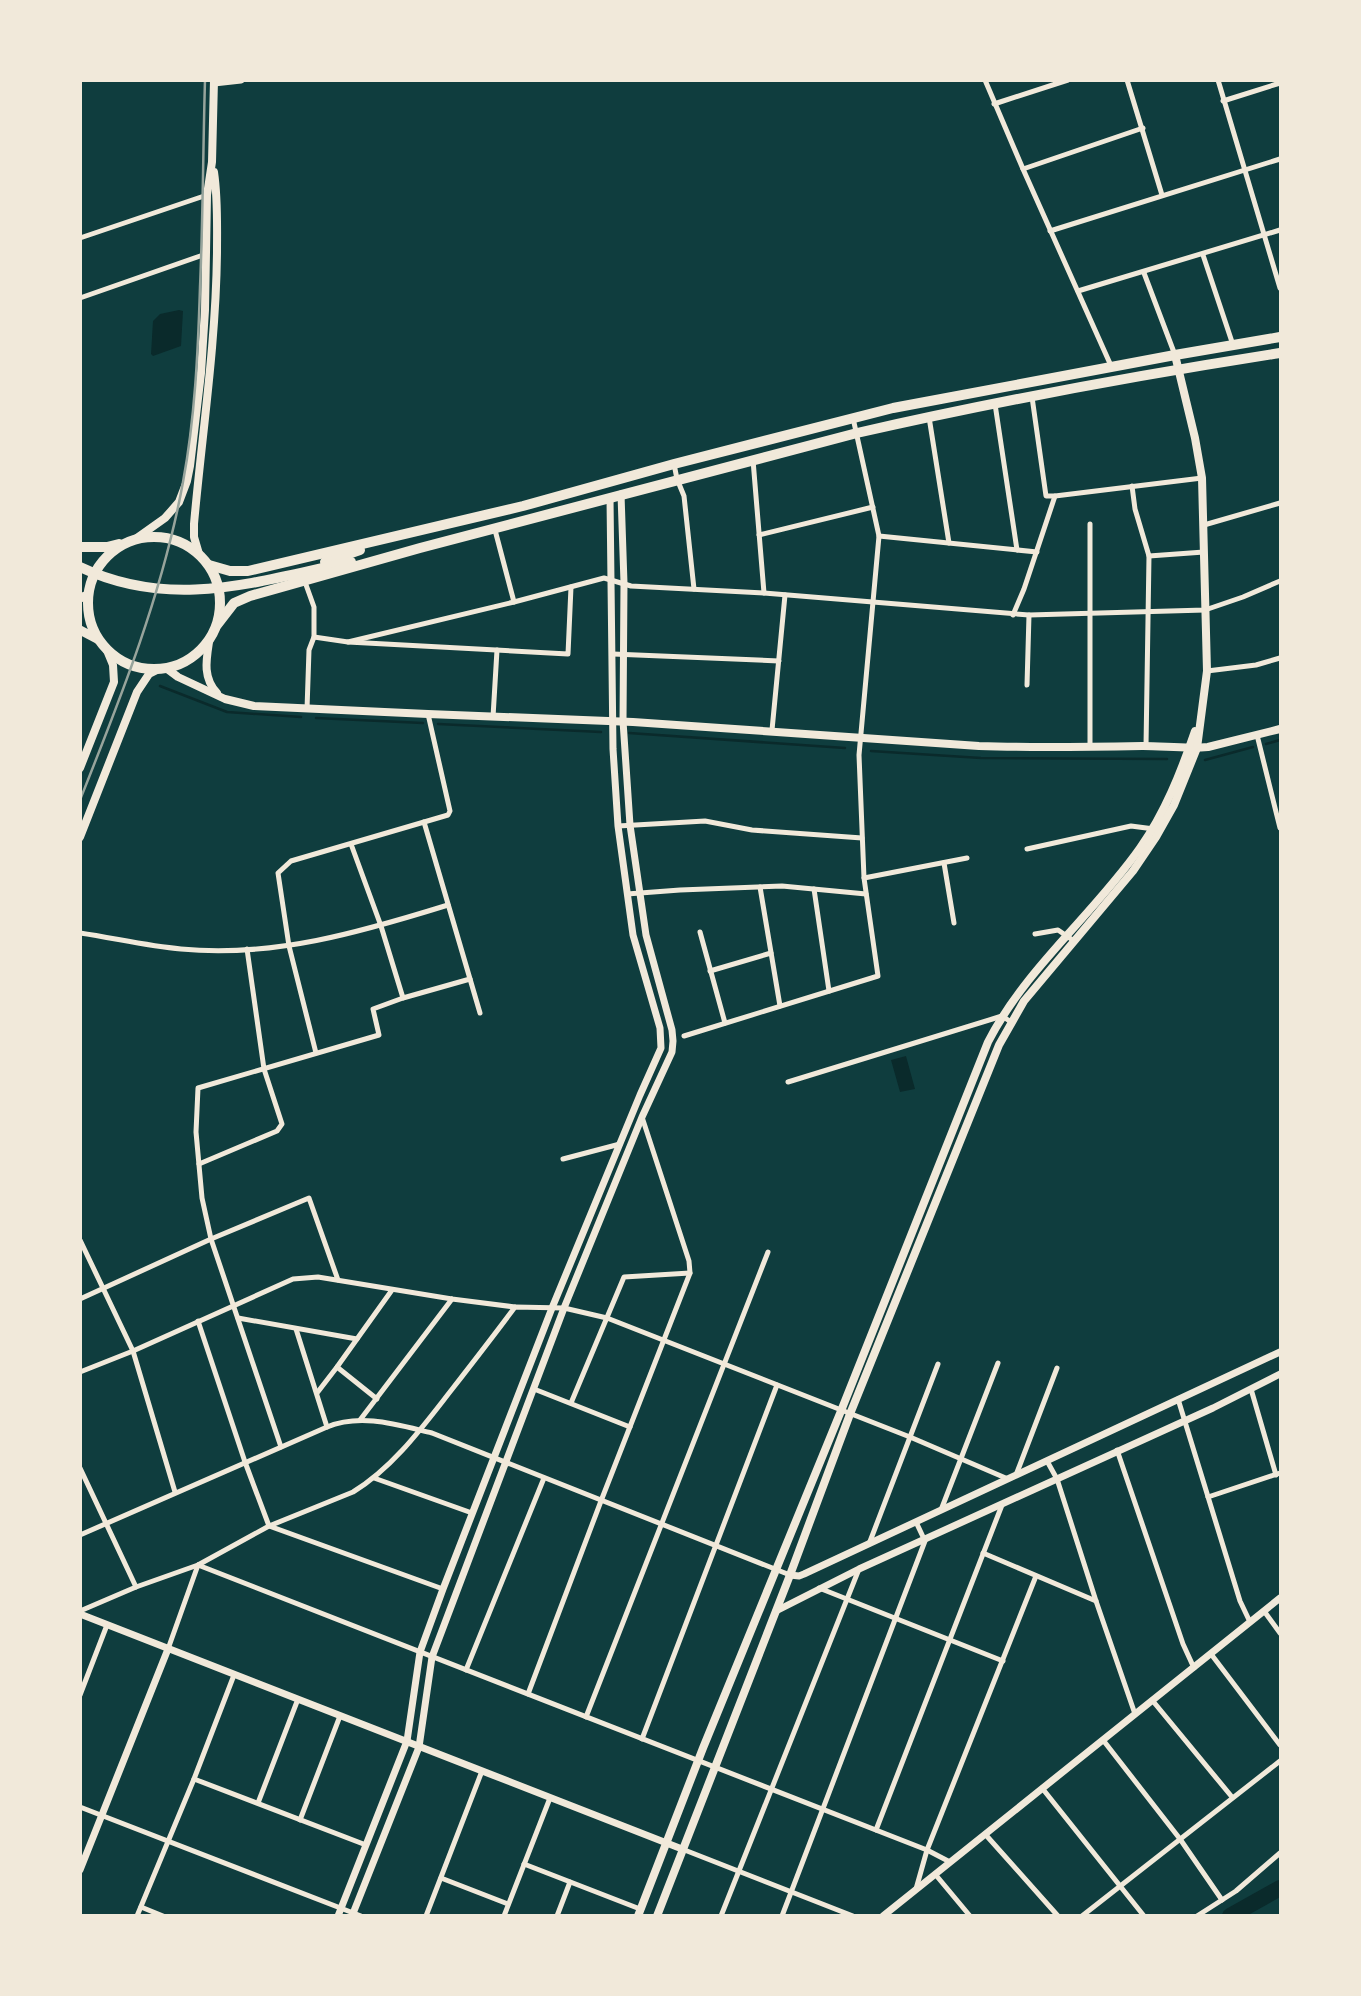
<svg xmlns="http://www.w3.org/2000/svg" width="1361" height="1996" font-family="'PT Serif',serif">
<rect width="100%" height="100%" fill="#0f3d3e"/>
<g fill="#0a2a2b">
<polygon points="179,310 183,311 181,346 153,356 151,354 153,321 160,314"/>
<polygon points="906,1056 915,1089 900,1092 891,1060"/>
</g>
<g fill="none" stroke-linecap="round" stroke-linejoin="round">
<g stroke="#0a2a2b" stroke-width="2.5">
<polyline points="80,649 81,649"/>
<polyline points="160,686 227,712 301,717"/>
<polyline points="316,718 423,723"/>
<polyline points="438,724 601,732"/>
<polyline points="629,733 845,748"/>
<polyline points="1266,744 1280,740"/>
<polyline points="871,751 981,758 1167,759"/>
<polyline points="1205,760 1253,747"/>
</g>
<polyline stroke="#0a2a2b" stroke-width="16" points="1230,1916 1280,1888"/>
<g stroke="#f1e9da" stroke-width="5">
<polyline points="985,80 1023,169 1112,368"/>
<polyline points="1127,80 1162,195"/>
<polyline points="1218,80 1280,288"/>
<polyline points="1223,101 1280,83"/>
<polyline points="994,104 1068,80"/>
<polyline points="1023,169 1143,128"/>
<polyline points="1050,231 1280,159"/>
<polyline points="80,238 207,195"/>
<polyline points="1203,255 1233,345"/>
<polyline points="1144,273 1175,355"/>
<polyline points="1078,291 1280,230"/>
<polyline points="80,298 206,254"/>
<polyline points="1032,397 1046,496 1055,496 1202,478"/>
<polyline points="995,404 1017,550"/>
<polyline points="929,417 949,543"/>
<polyline points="853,418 879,536 859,755 864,878 967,858"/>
<polyline points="753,460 764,593"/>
<polyline points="674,464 677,479 684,496 694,589"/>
<polyline points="1132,486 1135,509 1149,556 1146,746"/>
<polyline points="1204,525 1280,503"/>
<polyline points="495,530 514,602"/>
<polyline points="759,535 873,507"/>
<polyline points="879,536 1037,552"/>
<polyline points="1149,556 1204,552"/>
<polyline points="305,582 314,607 314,637 309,650 307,709"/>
<polyline points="1013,615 1024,589 1055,496"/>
<polyline points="314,637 348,642 568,654 571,587"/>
<polyline points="348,642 514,602 604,578 631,586 764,593 1029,615 1205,610 1243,597 1280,581"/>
<polyline points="613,654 779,661"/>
<polyline points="1207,671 1256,665 1280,658"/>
<polyline points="1027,685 1029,615"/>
<polyline points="493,717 497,650"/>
<polyline points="772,730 785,595"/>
<polyline points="1257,735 1280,828"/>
<polyline points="1090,747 1090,524"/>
<polyline points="424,822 480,1013"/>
<polyline points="618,826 705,821 752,830 862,838"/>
<polyline points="351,844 381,926 403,998 470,979"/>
<polyline points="1027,849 1131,826 1154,829"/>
<polyline points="944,863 954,923"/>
<polyline points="760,887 780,1006"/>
<polyline points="814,889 829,991"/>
<polyline points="627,894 680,890 782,886 866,894"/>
<polyline points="700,932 725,1023"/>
<path d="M80,933C114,938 147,946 181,949C273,958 361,932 448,905"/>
<polyline points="1035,934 1058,930 1074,941"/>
<polyline points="710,971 771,953"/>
<polyline points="684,1036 878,976 864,878"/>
<polyline points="316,1053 289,946 278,873 291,861 448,815 450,811 428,714"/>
<polyline points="788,1082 1002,1016 1011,1022"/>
<polyline points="563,1159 620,1144"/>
<polyline points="199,1164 277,1131 282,1124 264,1069 247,949"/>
<polyline points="80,1240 133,1351 175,1492"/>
<polyline points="80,1299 211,1239 309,1198 338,1280"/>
<polyline points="238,1318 357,1339"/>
<polyline points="198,1321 245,1462 269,1526 443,1589"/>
<polyline points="296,1329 327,1427"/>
<polyline points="337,1367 377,1399"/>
<polyline points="80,1372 133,1351 293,1279 318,1277 452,1299 515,1307"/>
<polyline points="534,1389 630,1427"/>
<polyline points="1251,1389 1276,1475"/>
<polyline points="317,1393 337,1367 392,1290"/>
<polyline points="1178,1399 1240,1601 1250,1622"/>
<polyline points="571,1403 624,1277 690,1273"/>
<polyline points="360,1420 452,1299"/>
<polyline points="281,1447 211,1239 202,1198 196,1132 198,1088 379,1035 373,1009 403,998"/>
<polyline points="1117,1450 1183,1644 1194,1668"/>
<polyline points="1047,1461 1057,1479 1096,1601 1135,1714"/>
<polyline points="80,1468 136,1587"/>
<polyline points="1016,1475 1057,1368"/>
<polyline points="374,1478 472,1513"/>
<polyline points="1208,1497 1280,1473"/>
<polyline points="941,1510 998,1363"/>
<path d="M80,1535L327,1427C361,1413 398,1425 432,1433L790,1575"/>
<polyline points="869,1544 938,1364"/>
<polyline points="983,1553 1096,1601"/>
<polyline points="198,1565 927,1850 950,1862"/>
<polyline points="819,1588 1003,1661"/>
<path d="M80,1611L136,1587L198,1565L269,1526L353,1492C394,1467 424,1425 453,1388C474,1361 495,1334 515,1307L564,1308L607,1318L910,1437L1008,1479"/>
<polyline points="1264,1611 1280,1633"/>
<polyline points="168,1649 198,1565"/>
<polyline points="1211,1654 1280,1745"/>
<polyline points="466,1670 544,1478"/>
<polyline points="528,1694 601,1501 690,1273 689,1261 642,1117"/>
<polyline points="80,1695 107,1625"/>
<polyline points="1152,1700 1232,1797"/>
<polyline points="586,1717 768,1252"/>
<polyline points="642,1739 777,1385"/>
<polyline points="1103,1740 1180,1839 1222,1900"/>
<polyline points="194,1779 366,1845"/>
<polyline points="1042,1788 1144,1916"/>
<polyline points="258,1803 298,1699"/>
<polyline points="80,1807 361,1916"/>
<polyline points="300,1820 340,1716"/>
<polyline points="876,1830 1002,1505"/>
<polyline points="985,1834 1058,1916"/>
<polyline points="682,1849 853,1916"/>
<polyline points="524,1864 640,1909"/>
<polyline points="935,1874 970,1916"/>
<polyline points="441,1878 508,1904"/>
<polyline points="916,1889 927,1850 1036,1576"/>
<polyline points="141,1907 163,1916"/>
<polyline points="137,1916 194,1779 234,1675"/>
<polyline points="426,1916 482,1771"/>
<polyline points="504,1916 550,1798"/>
<polyline points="557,1916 570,1882"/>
<polyline points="721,1916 859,1569"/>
<polyline points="782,1916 925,1541 916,1522"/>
<polyline points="1082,1916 1280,1761"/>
<polyline points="1197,1916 1236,1891 1280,1853"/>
</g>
<g stroke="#f1e9da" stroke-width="7">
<polyline points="214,83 241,80"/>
<polyline points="790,1575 799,1576 804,1574 1280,1352"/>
<polyline points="776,1611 859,1569 1213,1408 1280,1374"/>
<polyline points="80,1614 682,1849"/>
<polyline points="80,1870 168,1649"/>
<polyline points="338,1916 407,1741 420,1652 443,1589 552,1308 640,1095 661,1048 660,1028 633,935 618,826 613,749 610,498"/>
<polyline points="352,1916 419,1747 432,1657 564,1308 642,1117 672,1052 673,1041 672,1030 646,935 630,825 623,721 624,583 621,494"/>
<polyline points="883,1916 1280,1598"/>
</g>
<g stroke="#f1e9da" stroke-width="8">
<polyline points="134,540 165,518 179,502 187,481 190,466 201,373 205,310 207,195 212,162 214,80"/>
<path d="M199,554L194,537V524C202,434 216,344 217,252C217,225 218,199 214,172"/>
<path d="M209,642C206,661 203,678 217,693"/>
<path d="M166,668L178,677L225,699L254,706L428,714L633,722L979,746C1034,748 1088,747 1143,746C1164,746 1186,749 1208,747L1280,729"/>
<polyline points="80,768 114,682 113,665 106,648"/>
<polyline points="80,837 137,692 149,674 159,669"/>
<path d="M638,1916L703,1748L841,1411L988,1042C1026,968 1093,915 1140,848C1165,813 1181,772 1195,731"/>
<polyline points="657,1916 790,1575 850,1414 999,1045 1024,1001 1133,871 1156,837 1174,805 1197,748 1207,671 1202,478 1195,438 1175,355"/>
</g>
<g stroke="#f1e9da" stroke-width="9">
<polyline points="80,598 88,595"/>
<polyline points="80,630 99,640"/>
</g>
<g stroke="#f1e9da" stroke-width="10">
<circle cx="154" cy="603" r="66"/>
<polyline points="80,547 107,547 119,544"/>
<polyline points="325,562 360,550"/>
<polyline points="209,565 230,571 248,571 523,506 674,464 893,408 1175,355 1280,337"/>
<path d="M80,567C173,611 257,581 351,562"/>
<path d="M217,625L234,603L250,596L420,548L857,433C997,401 1139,375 1280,353"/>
</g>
<path stroke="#97a49c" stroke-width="2.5" d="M80,800C121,697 163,592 183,482C195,418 198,352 200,287C203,218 203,149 205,80"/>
</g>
<rect width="1361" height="1996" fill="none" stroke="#f1e9da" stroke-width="164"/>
</svg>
